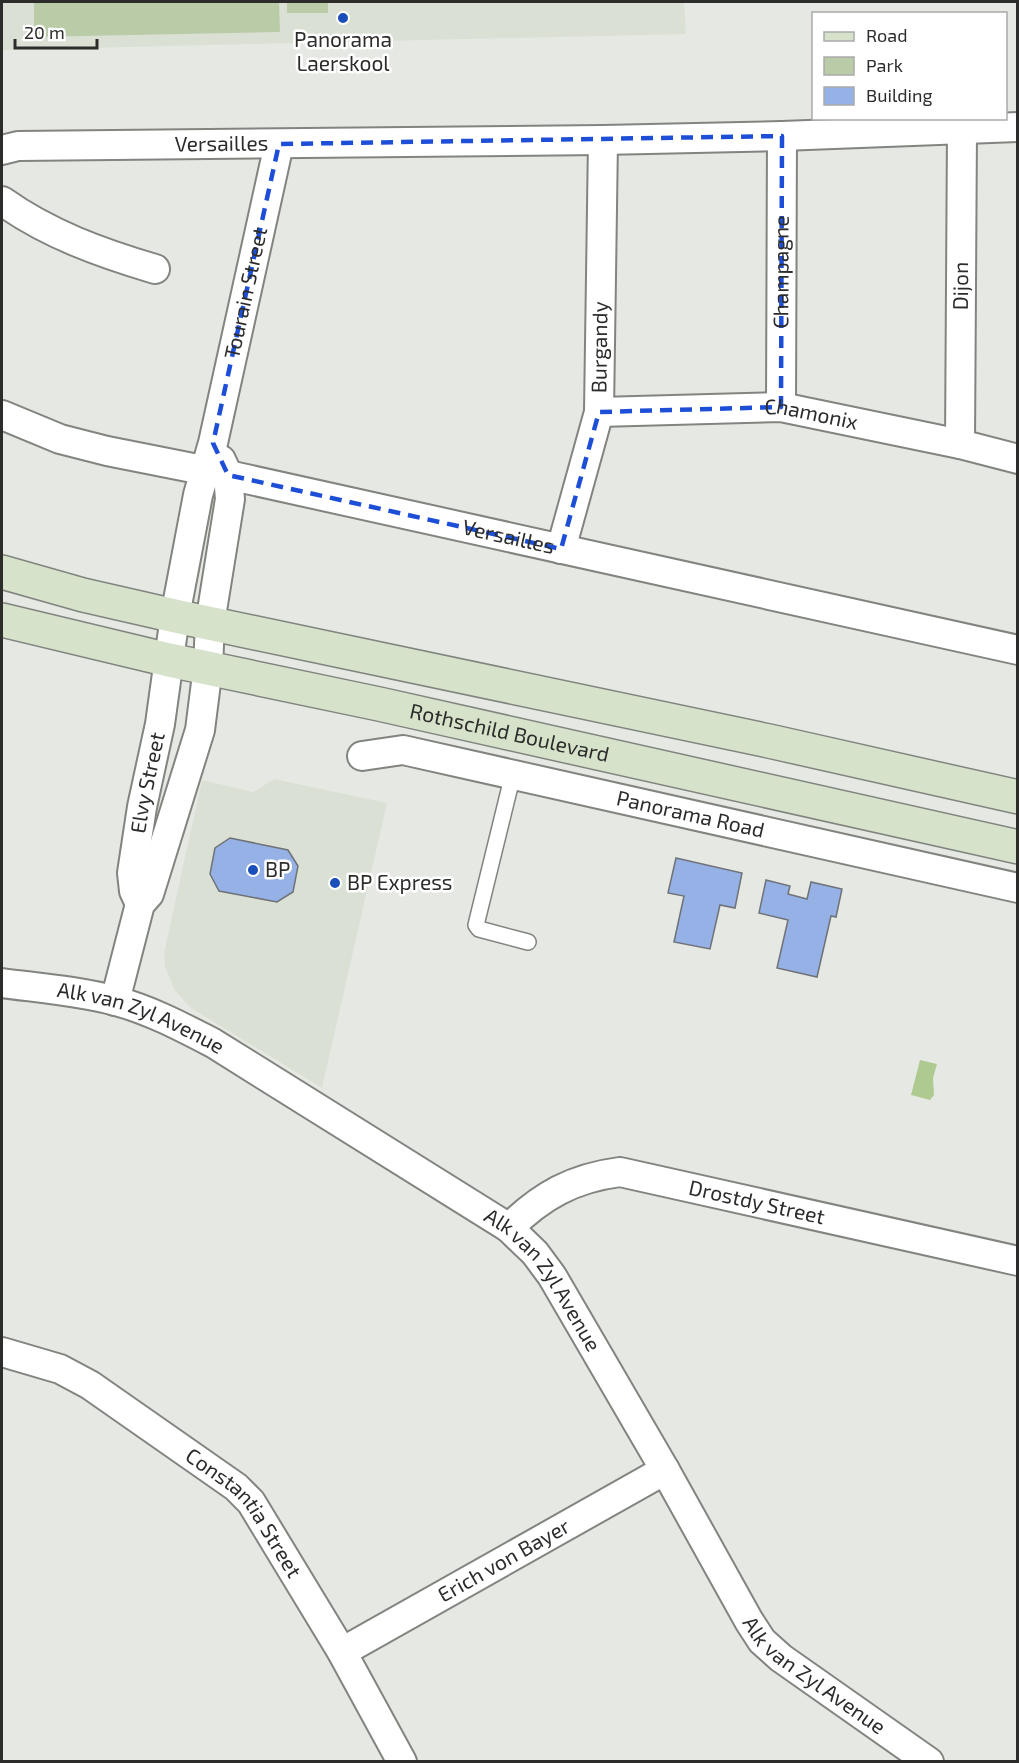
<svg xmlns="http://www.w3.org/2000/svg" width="1019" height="1763" font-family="'Exo 2',sans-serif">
<rect width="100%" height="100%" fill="#e6e9e3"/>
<g fill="#dae1d4">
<polygon points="2,2 684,2 686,34 2,50"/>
<polygon points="274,779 387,803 322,1088 191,1008 175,991 165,967 164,953 202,780 253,792"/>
</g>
<g fill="#bacba8">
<polygon points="34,2 279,2 280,32 34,37"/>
<rect x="287" y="2" width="41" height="11"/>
</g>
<polygon fill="#afca91" points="920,1060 937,1064 933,1078 934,1095 930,1100 911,1095"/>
<g fill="#95b1e5" stroke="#6f7277" stroke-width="1.5">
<polygon points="230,838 288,850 298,866 293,892 277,902 219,891 210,874 215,848"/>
<polygon points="676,858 742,873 735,908 720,905 710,949 674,942 684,896 668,893"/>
<polygon points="766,880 790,886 788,894 807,899 811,882 842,889 836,917 831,916 817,977 777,968 788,920 759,913"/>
</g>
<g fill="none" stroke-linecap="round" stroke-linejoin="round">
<g stroke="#81847f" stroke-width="18">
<polyline id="lane" points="513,774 476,925 479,929 528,942"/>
</g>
<g stroke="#81847f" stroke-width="32">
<g id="street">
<path id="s1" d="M2,150L18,146L603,140L782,136L1018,127"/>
<path d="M2,201C48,234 101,253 155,269"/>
<path id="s2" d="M781,407L782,136"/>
<path id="s3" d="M599,412L781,407L960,444L1018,459"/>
<path id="s4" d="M2,415L60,439L107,451L228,475L1018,650"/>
<path id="s5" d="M960,444L962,130"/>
<path id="s6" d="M561,549L599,412L603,140"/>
<path id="s7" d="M362,756L403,750L1018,888"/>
<path id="s8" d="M140,904L134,891L132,873L142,807L160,724L175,616L198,495L213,443L279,144"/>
<path id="s9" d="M2,983C39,988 79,991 116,1001C150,1010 182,1027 213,1043L509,1228L535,1253L552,1276L665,1470L749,1621L762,1641L781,1658L929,1762"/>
<polyline points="115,1001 140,904 149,894 200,730 208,667 210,623 230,499 228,475 221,460"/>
<path id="s10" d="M509,1228C541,1196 573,1178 620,1172L1018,1261"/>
<path id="s11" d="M2,1352L60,1369L90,1385L236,1487L251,1502L342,1652L402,1762"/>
<path id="s12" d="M342,1652L665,1470"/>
</g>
</g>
<g stroke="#81847f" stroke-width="36">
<g id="secondary">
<polyline points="2,572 83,595 175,616 769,741 1018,797"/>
<path id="s13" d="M2,620L169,660L379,704L1018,847"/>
</g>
</g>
<use href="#lane" stroke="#fff" stroke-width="15"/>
<use href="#street" stroke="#fff" stroke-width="28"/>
<use href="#secondary" stroke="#d7e2cb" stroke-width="33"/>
</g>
<path fill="none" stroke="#1d4ed8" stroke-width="4.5" stroke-dasharray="12 8" stroke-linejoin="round" d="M782,136L781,407L599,412L561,549L228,475L213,443L279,144Z"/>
<g fill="#1a4eba" stroke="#fff" stroke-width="2">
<circle cx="343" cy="18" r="6"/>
<circle cx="253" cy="870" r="6"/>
<circle cx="335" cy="883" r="6"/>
</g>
<g text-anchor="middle" stroke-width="5" stroke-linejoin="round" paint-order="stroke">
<g font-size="21" fill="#2c2d2b" stroke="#fff" text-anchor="start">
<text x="343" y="47" text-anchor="middle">Panorama<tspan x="343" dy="24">Laerskool</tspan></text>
<text x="265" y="877">BP</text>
<text x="347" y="890">BP Express</text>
</g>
<g font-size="21" fill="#2c2d2b" stroke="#fff">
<text dy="7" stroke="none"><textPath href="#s1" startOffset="220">Versailles</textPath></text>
<text dy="7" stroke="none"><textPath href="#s2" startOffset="135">Champagne</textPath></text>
<text dy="7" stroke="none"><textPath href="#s5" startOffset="158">Dijon</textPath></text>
<text dy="7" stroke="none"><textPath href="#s8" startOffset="624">Tourain Street</textPath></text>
<text dy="7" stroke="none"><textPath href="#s6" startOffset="207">Burgandy</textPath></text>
<text dy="7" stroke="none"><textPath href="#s3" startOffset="213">Chamonix</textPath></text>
<text dy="7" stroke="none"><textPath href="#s4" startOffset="522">Versailles</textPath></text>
<text dy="7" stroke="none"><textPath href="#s13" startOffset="520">Rothschild Boulevard</textPath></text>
<text dy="7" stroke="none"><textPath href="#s8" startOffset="124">Elvy Street</textPath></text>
<text dy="7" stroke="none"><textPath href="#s7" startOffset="336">Panorama Road</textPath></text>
<text dy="7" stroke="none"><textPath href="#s9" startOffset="144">Alk van Zyl Avenue</textPath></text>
<text dy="7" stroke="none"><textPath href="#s10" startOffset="267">Drostdy Street</textPath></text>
<text dy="7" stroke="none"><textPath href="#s9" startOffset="632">Alk van Zyl Avenue</textPath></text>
<text dy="7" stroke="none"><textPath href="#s11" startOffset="297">Constantia Street</textPath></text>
<text dy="7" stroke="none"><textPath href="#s12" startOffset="186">Erich von Bayer</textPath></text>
<text dy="7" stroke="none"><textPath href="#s9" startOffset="1118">Alk van Zyl Avenue</textPath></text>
</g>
</g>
<rect width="1019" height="1763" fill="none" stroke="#2c2d2b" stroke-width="6"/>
<rect x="812" y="12" width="195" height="108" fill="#ffffff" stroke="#ababaa" stroke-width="1.5"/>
<rect x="824" y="32" width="30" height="9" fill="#d7e2cb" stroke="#ababaa" stroke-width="1.5"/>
<text x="866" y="42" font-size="18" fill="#2c2d2b">Road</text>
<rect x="824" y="57" width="30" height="18" fill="#bacba8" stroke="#ababaa" stroke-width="1.5"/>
<text x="866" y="72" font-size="18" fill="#2c2d2b">Park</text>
<rect x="824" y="87" width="30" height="18" fill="#95b1e5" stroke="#ababaa" stroke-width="1.5"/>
<text x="866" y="102" font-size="18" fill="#2c2d2b">Building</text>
<path d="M15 39v9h82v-9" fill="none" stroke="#2c2d2b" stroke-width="3"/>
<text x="24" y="39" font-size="18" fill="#2c2d2b" stroke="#ffffff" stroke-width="4.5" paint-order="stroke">20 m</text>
</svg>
